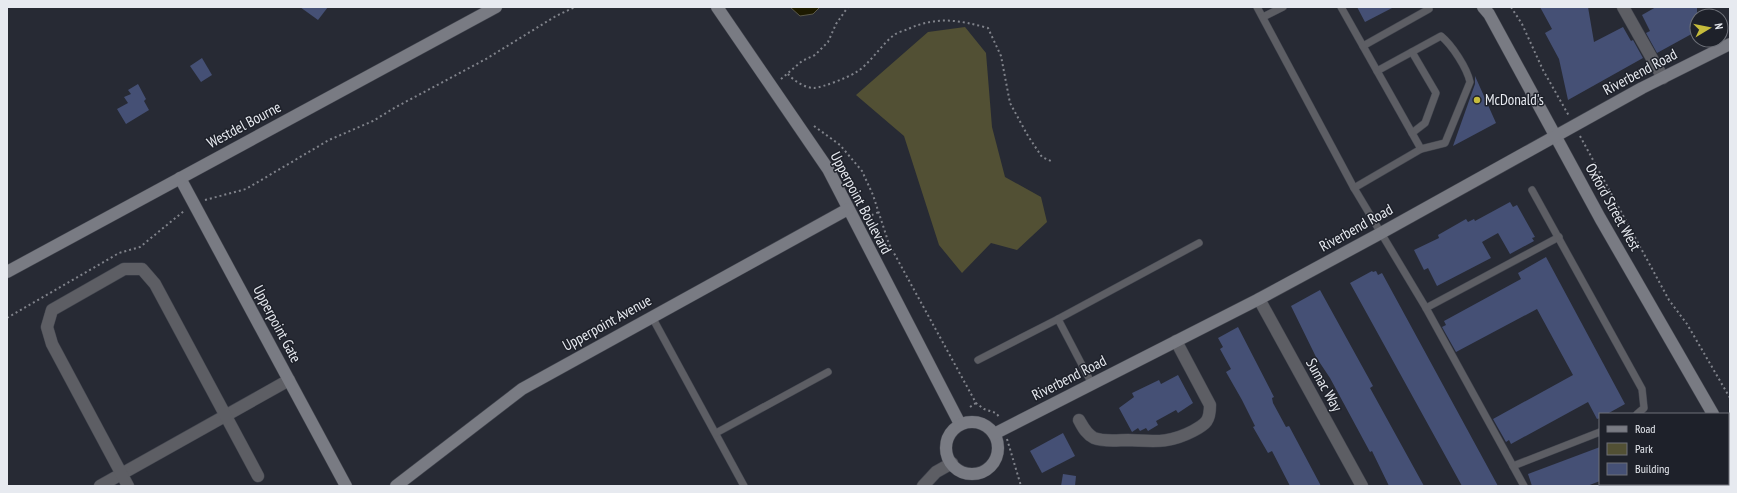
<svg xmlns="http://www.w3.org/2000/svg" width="1737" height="493" font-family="'PT Sans Narrow',sans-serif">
<rect width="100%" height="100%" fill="#272a34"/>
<polygon fill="#525034" points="965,27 986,53 992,127 1005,177 1041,197 1047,222 1017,250 991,243 962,273 939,245 904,136 856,95 928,32"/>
<polygon fill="#1d1a00" stroke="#5a5848" points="790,7 820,7 813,14 800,16"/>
<g fill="#455075">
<polygon points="300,7 328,7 318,20"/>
<polygon points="1357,7 1394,7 1365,22"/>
<polygon points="1540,7 1588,7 1594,42 1623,27 1631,41 1633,40 1643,58 1568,100 1559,59 1545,33 1552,29"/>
<polygon points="1656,7 1697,7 1697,31 1657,53 1646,33 1650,31 1642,15"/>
<polygon points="202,58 212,75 201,82 190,66"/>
<polygon points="1475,76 1496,123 1453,146 1475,84"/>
<polygon points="138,84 146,99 144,101 149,110 126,124 117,109 128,103 124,97 131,94 128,90"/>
<polygon points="1510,202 1513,207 1517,205 1535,237 1532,238 1534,241 1510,254 1498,233 1482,242 1491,258 1437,286 1428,268 1424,270 1414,250 1439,238 1438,235 1466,219 1468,222 1474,219 1475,221"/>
<polygon points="1546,257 1625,404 1607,414 1600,414 1600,418 1597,419 1588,402 1511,444 1509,440 1506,442 1493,419 1573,375 1537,309 1456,352 1442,327 1446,325 1444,321 1521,279 1518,273"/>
<polygon points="1372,271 1373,272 1376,271 1378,275 1382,273 1498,486 1462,486 1350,283"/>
<polygon points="1320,290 1373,386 1370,388 1424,486 1389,486 1372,451 1370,452 1330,378 1316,357 1291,306"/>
<polygon points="1238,327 1274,397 1272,398 1273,403 1286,427 1289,426 1321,486 1290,486 1272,451 1268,453 1253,427 1255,426 1242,400 1226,372 1231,369 1220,349 1223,347 1218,338"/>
<polygon points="1178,375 1193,403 1178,413 1176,410 1156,421 1158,425 1148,431 1146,428 1140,431 1138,428 1132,432 1119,408 1134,397 1132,393 1159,380 1161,384"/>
<polygon points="1063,433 1075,456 1042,473 1030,451"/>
<polygon points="1600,447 1600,481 1587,486 1532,486 1528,474"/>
<polygon points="1063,474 1076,476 1075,486 1061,486"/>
</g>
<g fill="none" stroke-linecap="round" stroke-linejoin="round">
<g stroke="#42454e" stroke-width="8">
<g id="lane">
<polyline points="1257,7 1354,188"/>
<polyline points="1341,7 1421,149 1354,188 1426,308 1513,466 1600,432"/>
<polyline points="1263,17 1283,7"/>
<polyline points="1363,46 1429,9"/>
<path d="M1377,71L1441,36C1452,45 1467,68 1470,82L1445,143L1421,149"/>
<polyline points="1412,133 1425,123 1436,93 1412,52"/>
<polyline points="1532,190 1642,389 1644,408 1637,414"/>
<polyline points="1426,308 1559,237"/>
<polyline points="652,317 744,486"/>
<polyline points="1058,319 1199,243"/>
<polyline points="978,360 1058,319 1092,384"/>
<polyline points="716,433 828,372"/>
<polyline points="1513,466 1524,486"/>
</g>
</g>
<g stroke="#42454e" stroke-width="13">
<g id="street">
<polyline points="1623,7 1663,78"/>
<polyline points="1259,299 1362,486"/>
<path d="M1079,420C1083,427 1086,434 1094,438C1104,442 1118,440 1128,440C1154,441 1168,444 1193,431C1206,424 1210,421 1210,405L1176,341"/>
<polyline points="100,486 289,380"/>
<polyline points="128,486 52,344 47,327 52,310 124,269 142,269 155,284 258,476"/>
<polyline points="923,486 936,472 952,463"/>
</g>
</g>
<g stroke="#42454e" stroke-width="13">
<g id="secondary">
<polyline points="717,7 828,169 960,424"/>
<polyline points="1483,7 1489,14 1600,218 1713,414"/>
<polyline points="180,178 346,486"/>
<polyline points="7,272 496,7"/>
<circle cx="972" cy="448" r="26"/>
<polyline points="994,434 1259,299 1381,233 1642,88 1730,44"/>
<polyline points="1728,439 1730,442"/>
<polyline points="396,486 522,389 848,209"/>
</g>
</g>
<g stroke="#80838b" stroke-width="2" stroke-dasharray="2 3" stroke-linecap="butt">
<polyline points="1511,7 1522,24 1543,70 1569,116"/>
<path d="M788,74C794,81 805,88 814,88C824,87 846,78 855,73C870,64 880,46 894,35C898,32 904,31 908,29C937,16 959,20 988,28L1001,56L1010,103L1028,136L1042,157L1051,161"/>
<polyline points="781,79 802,61 815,55 828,42 836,24 848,7"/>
<polyline points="814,126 840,145 862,171 873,195 889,244 976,403 984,409 996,413 1000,418"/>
<polyline points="1580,136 1669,300 1687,324 1730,398"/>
<polyline points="205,200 246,189 329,140 373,121 396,107 486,59 556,16 575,7"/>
<polyline points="867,217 879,212"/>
<polyline points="7,318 119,253 140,247 184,211"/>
<polyline points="970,407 976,403"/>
<polyline points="1007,439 1021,486"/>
</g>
<use href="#lane" stroke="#5d5e64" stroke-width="7"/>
<use href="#street" stroke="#5d5e64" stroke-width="12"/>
<use href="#secondary" stroke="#797b83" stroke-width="12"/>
</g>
<circle fill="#c6bc3c" stroke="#1e212a" stroke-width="1.5" cx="1477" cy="100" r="4"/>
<g text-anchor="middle" stroke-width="3" stroke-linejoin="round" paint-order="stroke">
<g font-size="15" fill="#e7eaf0" stroke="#1e212a">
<text transform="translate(1640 72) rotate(-28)" y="5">Riverbend Road</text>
<text transform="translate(244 125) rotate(-28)" y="5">Westdel Bourne</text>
<text transform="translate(861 203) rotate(62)" y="5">Upperpoint Boulevard</text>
<text transform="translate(1613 207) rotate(61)" y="5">Oxford Street West</text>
<text transform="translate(1356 228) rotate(-29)" y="5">Riverbend Road</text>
<text transform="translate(607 323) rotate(-29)" y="5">Upperpoint Avenue</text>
<text transform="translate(277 324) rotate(62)" y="5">Upperpoint Gate</text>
<text transform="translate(1069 378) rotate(-27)" y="5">Riverbend Road</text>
<text transform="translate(1324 385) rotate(61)" y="5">Sumac Way</text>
</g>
<g font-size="15" fill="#e7eaf0" stroke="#1e212a" text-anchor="start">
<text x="1485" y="105">McDonald's</text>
</g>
</g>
<rect width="1737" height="493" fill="none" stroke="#e7eaf0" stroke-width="16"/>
<rect x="1599" y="413" width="130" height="72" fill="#1e212a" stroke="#6e7179"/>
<rect x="1607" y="426" width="20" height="6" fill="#797b83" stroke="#6e7179"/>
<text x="1635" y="433" font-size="12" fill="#e7eaf0">Road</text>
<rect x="1607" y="443" width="20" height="12" fill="#525034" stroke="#6e7179"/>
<text x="1635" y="453" font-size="12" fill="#e7eaf0">Park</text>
<rect x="1607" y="463" width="20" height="12" fill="#455075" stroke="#6e7179"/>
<text x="1635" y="473" font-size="12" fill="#e7eaf0">Building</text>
<g transform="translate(1709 28) rotate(80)"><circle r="19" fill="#1e212a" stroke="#6e7179"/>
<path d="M0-3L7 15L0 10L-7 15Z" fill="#c6bc3c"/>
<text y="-6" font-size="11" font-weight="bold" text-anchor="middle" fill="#e7eaf0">N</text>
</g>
</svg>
